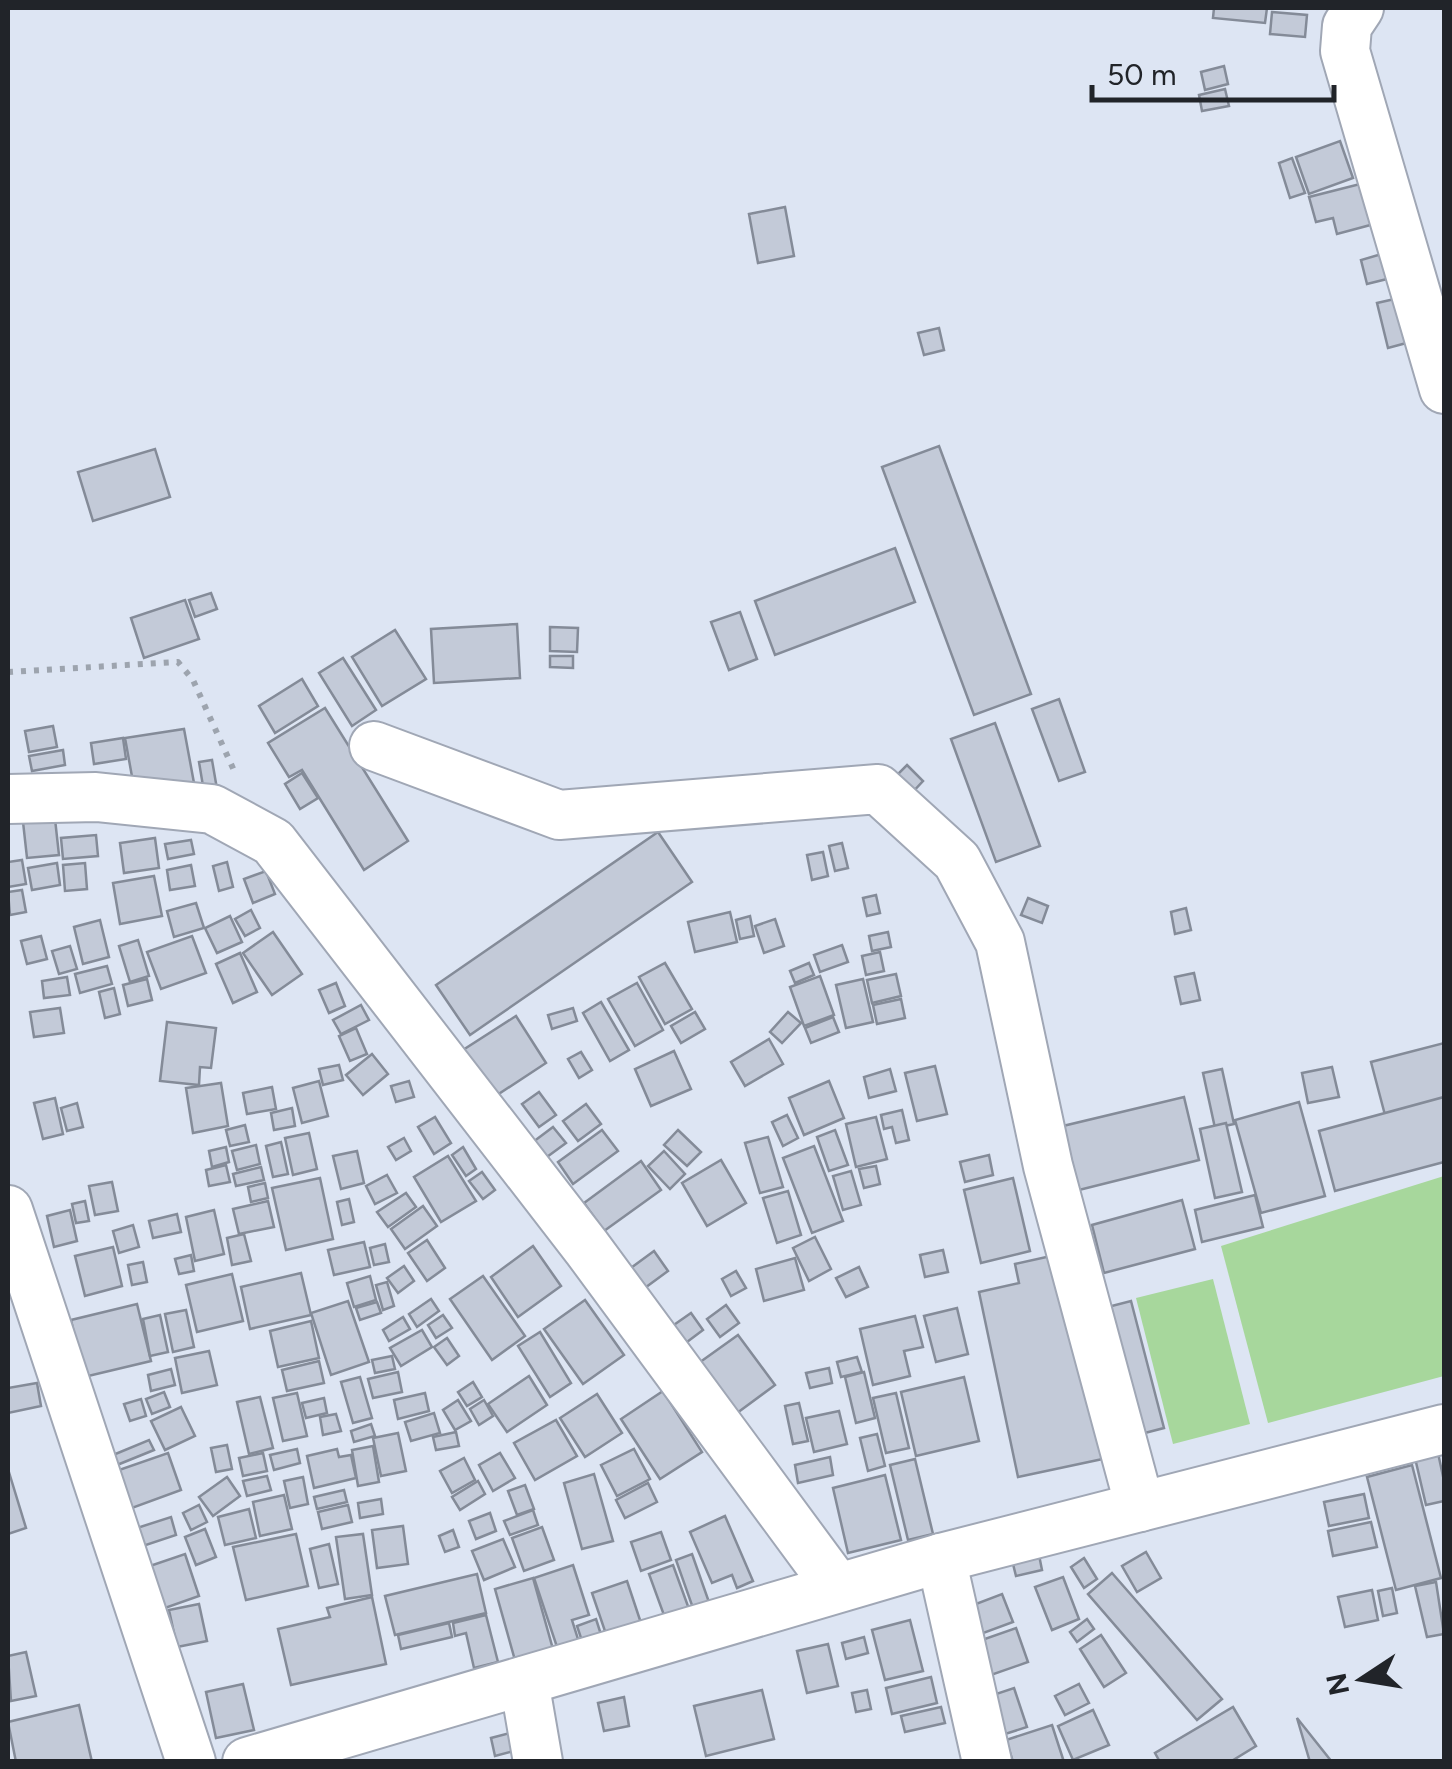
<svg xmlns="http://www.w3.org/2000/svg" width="1452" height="1769" font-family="Figtree,sans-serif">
<rect width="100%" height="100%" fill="#dde5f3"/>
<g fill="#a7d79c">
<polygon points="1444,1176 1444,1376 1268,1423 1221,1246"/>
<polygon points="1213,1279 1250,1424 1173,1444 1136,1298"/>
</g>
<g fill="#c3cad8" stroke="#848b98" stroke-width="2.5">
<polygon points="1214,8 1267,8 1265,23 1213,18"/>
<polygon points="1272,12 1307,15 1305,37 1270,34"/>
<polygon points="1224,66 1228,84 1205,90 1201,72"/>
<polygon points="1225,89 1229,106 1202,111 1199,95"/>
<polygon points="1340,141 1353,178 1309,194 1296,157"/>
<polygon points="1292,158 1305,193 1290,198 1279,163"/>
<polygon points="1364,183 1374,224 1337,234 1333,218 1316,222 1309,197"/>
<polygon points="785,207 794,256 758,263 749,214"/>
<polygon points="1385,253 1391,278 1367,284 1361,260"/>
<polygon points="1399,298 1410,342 1388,348 1377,303"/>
<polygon points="939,328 944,350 924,355 918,333"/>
<polygon points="939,446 1031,694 974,715 882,467"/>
<polygon points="155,449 170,497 93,521 78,472"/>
<polygon points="895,548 915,602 775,655 755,601"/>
<polygon points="211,593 217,609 195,617 189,600"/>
<polygon points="185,600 199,639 144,658 131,618"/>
<polygon points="740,612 757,659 729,670 711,622"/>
<polygon points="517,624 520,678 434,683 431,629"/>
<polygon points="550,627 578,628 577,652 550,651"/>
<polygon points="395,630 426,679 382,706 352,657"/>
<polygon points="550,656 573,656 573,668 550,667"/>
<polygon points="343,658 376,710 352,726 319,673"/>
<polygon points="302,679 318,706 275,733 259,706"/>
<polygon points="1059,699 1085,772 1059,781 1032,709"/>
<polygon points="325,708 408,841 364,870 302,770 289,777 268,743"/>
<polygon points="995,723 1040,846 996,862 951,739"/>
<polygon points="53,726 57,747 29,752 25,731"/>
<polygon points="184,729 194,783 135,793 125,738"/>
<polygon points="123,738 126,759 94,764 91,743"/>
<polygon points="63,750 65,765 32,771 29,756"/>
<polygon points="212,760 217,789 204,792 199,762"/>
<polygon points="907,765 923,781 909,796 892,780"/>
<polygon points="302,773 318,798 300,809 285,784"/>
<polygon points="55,819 59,855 27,858 23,822"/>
<polygon points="658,832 692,882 470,1035 436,985"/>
<polygon points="96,835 98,856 63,859 61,838"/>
<polygon points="155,838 159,868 124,873 120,843"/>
<polygon points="191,840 194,854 168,859 165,844"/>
<polygon points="842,843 848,868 835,871 829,846"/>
<polygon points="823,852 828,876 812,880 807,855"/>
<polygon points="22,860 26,884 8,887 8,862"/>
<polygon points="227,862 233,887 219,891 213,866"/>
<polygon points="57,863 60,885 32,890 28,868"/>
<polygon points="85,863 87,889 65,891 63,865"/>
<polygon points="191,865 195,886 170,890 167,870"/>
<polygon points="266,871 275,894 253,903 244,879"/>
<polygon points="154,876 162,916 120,924 113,883"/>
<polygon points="22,890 26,912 10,915 8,892"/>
<polygon points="876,895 880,913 867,916 863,898"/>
<polygon points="1028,898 1048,906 1042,923 1021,915"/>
<polygon points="196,903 204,928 174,937 167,911"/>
<polygon points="1186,908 1191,930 1175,934 1171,912"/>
<polygon points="251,910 260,928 245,936 235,919"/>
<polygon points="730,912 737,942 695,952 688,922"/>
<polygon points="230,916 242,942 217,953 205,928"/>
<polygon points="750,916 754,936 740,939 736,920"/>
<polygon points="775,919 784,946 764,953 755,926"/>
<polygon points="100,920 109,957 83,964 74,927"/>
<polygon points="273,932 302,974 272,995 243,953"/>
<polygon points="888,932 891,947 872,951 869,936"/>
<polygon points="41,936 47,959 27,964 21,941"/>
<polygon points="192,936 206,973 161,989 147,952"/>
<polygon points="138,940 149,976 130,982 119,946"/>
<polygon points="842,945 848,962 820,972 814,955"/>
<polygon points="70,946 77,969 59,974 52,951"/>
<polygon points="880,952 884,971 866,975 862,956"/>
<polygon points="240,953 257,992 233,1003 216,964"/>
<polygon points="665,963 692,1009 665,1024 639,977"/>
<polygon points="809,963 814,975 795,983 790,971"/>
<polygon points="107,966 112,984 80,993 75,974"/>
<polygon points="1194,973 1200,1000 1181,1004 1175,977"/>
<polygon points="896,974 901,996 872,1003 867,980"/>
<polygon points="820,976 834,1015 804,1026 790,987"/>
<polygon points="67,977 70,995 44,998 42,981"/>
<polygon points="147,979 152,1000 128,1006 123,985"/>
<polygon points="863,979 873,1022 846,1028 836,985"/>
<polygon points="336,983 345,1006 329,1013 319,990"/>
<polygon points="637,983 663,1030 635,1046 608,999"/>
<polygon points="114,988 120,1014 105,1018 99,992"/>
<polygon points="901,999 905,1018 877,1024 873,1005"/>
<polygon points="601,1002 629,1050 610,1061 583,1013"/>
<polygon points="361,1005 369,1020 341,1034 333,1020"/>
<polygon points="60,1008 64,1033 34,1037 30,1012"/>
<polygon points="573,1008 577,1021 552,1029 548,1015"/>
<polygon points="695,1012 705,1029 681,1043 671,1026"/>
<polygon points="788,1012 801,1023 782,1043 770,1032"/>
<polygon points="516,1016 546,1063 488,1101 452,1057"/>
<polygon points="833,1017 839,1032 811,1043 805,1028"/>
<polygon points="167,1022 216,1028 211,1068 200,1067 199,1085 160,1081"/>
<polygon points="356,1028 367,1054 350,1061 339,1036"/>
<polygon points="769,1039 783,1064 745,1086 731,1062"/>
<polygon points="1444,1043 1444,1099 1385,1115 1371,1062"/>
<polygon points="674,1051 691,1089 651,1106 635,1069"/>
<polygon points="581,1052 592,1070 579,1078 568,1059"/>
<polygon points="372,1054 388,1074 363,1095 346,1075"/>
<polygon points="339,1065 343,1080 323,1085 319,1069"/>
<polygon points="935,1066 947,1114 917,1121 905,1073"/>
<polygon points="1332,1067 1339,1097 1308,1103 1302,1073"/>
<polygon points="890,1069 896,1091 869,1098 864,1077"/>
<polygon points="1222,1069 1234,1124 1215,1128 1203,1073"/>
<polygon points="319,1081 328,1116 302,1123 293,1088"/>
<polygon points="409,1081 414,1097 396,1102 391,1086"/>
<polygon points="829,1081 844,1118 804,1135 789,1098"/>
<polygon points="221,1083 228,1126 193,1133 186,1088"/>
<polygon points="272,1087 276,1109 247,1114 243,1093"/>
<polygon points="539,1092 556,1115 539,1127 522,1104"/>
<polygon points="1184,1097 1199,1160 1079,1190 1063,1126"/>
<polygon points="1444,1097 1444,1162 1335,1191 1319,1131"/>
<polygon points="55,1098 63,1134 43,1139 34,1103"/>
<polygon points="1299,1102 1325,1196 1261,1213 1235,1120"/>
<polygon points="77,1103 83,1127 67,1131 61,1108"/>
<polygon points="586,1104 601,1124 578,1141 563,1121"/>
<polygon points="292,1108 295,1126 274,1130 271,1113"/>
<polygon points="902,1110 909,1140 896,1143 892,1127 884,1129 881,1115"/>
<polygon points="787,1115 798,1138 783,1146 772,1122"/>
<polygon points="435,1117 451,1143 434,1154 418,1127"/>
<polygon points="876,1117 887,1159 856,1167 846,1124"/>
<polygon points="1226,1123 1242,1192 1215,1198 1200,1129"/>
<polygon points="245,1125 249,1142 230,1146 226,1130"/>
<polygon points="553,1127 566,1143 536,1165 525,1148"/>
<polygon points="602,1130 618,1151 573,1184 558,1162"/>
<polygon points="678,1130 701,1152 687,1166 664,1145"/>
<polygon points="835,1130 848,1165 829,1171 817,1137"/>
<polygon points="309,1133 317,1169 293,1175 285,1138"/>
<polygon points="768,1137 783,1187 760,1193 745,1143"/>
<polygon points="404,1138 411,1151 396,1160 388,1147"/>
<polygon points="281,1142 288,1174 273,1177 266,1146"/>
<polygon points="256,1145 260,1164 237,1170 232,1151"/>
<polygon points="814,1146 843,1221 812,1233 783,1158"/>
<polygon points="226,1147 229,1162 212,1167 209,1151"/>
<polygon points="463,1147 476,1169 466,1176 452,1155"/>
<polygon points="357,1151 364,1183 341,1189 333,1156"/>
<polygon points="664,1151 685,1174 670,1189 648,1166"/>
<polygon points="989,1155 993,1175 965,1182 960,1162"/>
<polygon points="448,1156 476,1201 441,1222 414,1177"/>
<polygon points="721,1160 746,1203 707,1226 682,1183"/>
<polygon points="641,1161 661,1190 604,1231 584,1203"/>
<polygon points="226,1165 230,1182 209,1186 206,1170"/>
<polygon points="876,1166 880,1184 864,1188 859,1169"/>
<polygon points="261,1167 264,1180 236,1186 233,1174"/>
<polygon points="851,1171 861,1205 843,1210 833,1176"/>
<polygon points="482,1172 495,1190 483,1199 469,1181"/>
<polygon points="387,1175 397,1193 375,1204 366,1186"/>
<polygon points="320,1178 333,1239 286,1250 272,1188"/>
<polygon points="1013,1178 1030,1251 981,1263 964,1190"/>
<polygon points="112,1182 118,1211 95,1215 89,1186"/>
<polygon points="265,1183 268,1198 251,1202 248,1187"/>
<polygon points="788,1191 801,1235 777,1243 763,1198"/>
<polygon points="406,1193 416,1207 388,1227 377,1212"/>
<polygon points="1255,1195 1263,1227 1202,1242 1195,1210"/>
<polygon points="349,1199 354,1222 342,1225 337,1202"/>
<polygon points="1182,1200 1195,1249 1104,1273 1092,1225"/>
<polygon points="85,1201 89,1221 76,1223 72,1204"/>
<polygon points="268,1201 274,1227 239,1234 233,1209"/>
<polygon points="423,1206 437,1226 405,1249 391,1229"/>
<polygon points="70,1210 77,1241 54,1247 47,1216"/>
<polygon points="214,1210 224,1254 195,1261 186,1217"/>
<polygon points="177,1214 181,1232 153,1238 149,1221"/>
<polygon points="133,1225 139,1247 119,1253 113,1231"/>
<polygon points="244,1234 251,1261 232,1265 227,1238"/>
<polygon points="815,1237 831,1269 809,1281 793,1248"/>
<polygon points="427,1240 445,1268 427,1281 408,1253"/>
<polygon points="364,1242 370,1267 334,1275 328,1250"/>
<polygon points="385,1244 389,1262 374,1265 370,1248"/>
<polygon points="533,1246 561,1286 518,1317 491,1277"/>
<polygon points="113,1247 122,1286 85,1296 75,1256"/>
<polygon points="943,1250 948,1272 925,1277 920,1255"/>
<polygon points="654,1251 668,1271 638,1293 624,1273"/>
<polygon points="1060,1254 1112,1457 1018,1477 979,1292 1019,1283 1015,1264"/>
<polygon points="191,1255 194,1271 179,1274 175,1259"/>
<polygon points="795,1258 804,1290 764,1301 756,1269"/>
<polygon points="143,1262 147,1282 132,1285 128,1265"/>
<polygon points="404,1266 414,1281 398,1293 387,1278"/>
<polygon points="859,1267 868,1287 846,1297 836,1278"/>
<polygon points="736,1271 746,1288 731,1296 722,1279"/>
<polygon points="301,1273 311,1315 250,1329 241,1287"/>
<polygon points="232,1274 243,1321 197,1332 186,1285"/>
<polygon points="370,1276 376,1300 354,1307 347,1283"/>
<polygon points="483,1276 525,1336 492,1360 450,1299"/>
<polygon points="387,1282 394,1306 383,1310 376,1285"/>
<polygon points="431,1299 439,1311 417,1327 409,1314"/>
<polygon points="585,1300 624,1355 583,1384 544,1329"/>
<polygon points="348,1301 369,1362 331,1375 311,1313"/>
<polygon points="1131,1301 1164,1428 1106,1443 1073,1316"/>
<polygon points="377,1302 381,1313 360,1320 356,1308"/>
<polygon points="137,1304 151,1361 84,1377 71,1320"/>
<polygon points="726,1305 739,1323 720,1337 707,1319"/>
<polygon points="957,1308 968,1354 936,1362 924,1316"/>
<polygon points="186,1310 194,1347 173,1352 165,1314"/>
<polygon points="691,1313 703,1330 671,1354 658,1336"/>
<polygon points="160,1315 168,1352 150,1356 143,1319"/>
<polygon points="443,1315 452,1328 436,1338 428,1325"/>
<polygon points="915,1316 923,1347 904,1351 910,1376 873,1385 860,1329"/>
<polygon points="403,1317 410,1329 389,1341 383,1330"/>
<polygon points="311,1321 319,1358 278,1367 270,1331"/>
<polygon points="422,1330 432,1347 401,1366 390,1348"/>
<polygon points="540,1332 571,1383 550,1397 518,1346"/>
<polygon points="738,1335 775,1385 733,1416 696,1365"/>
<polygon points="447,1338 459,1356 447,1365 434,1347"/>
<polygon points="209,1351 217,1385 182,1393 175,1358"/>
<polygon points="392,1356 395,1369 375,1373 372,1360"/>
<polygon points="857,1357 862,1372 841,1377 837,1362"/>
<polygon points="319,1361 324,1383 287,1391 282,1370"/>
<polygon points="829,1368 832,1383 810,1388 806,1373"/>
<polygon points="171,1369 175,1385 151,1391 148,1375"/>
<polygon points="398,1372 402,1392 373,1398 368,1379"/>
<polygon points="864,1372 875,1418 856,1423 845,1377"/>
<polygon points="529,1376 547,1405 507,1432 488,1404"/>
<polygon points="360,1377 372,1418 353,1423 341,1382"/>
<polygon points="964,1377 979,1441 916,1456 901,1392"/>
<polygon points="473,1382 482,1397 467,1406 458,1392"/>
<polygon points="37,1383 41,1406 8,1413 8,1388"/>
<polygon points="663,1391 702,1452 660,1479 621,1419"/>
<polygon points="164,1392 170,1407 152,1414 146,1399"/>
<polygon points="297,1393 307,1436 283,1441 273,1398"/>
<polygon points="425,1393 429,1411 398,1419 394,1400"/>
<polygon points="896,1393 909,1448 886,1453 873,1398"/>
<polygon points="597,1394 622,1433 585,1457 560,1418"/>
<polygon points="260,1397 273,1448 249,1454 237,1402"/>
<polygon points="324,1398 327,1413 306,1418 302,1403"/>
<polygon points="141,1399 146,1416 130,1421 124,1404"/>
<polygon points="458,1400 471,1421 455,1430 443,1410"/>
<polygon points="484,1400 493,1416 479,1425 470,1409"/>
<polygon points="799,1403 808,1441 793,1444 785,1406"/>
<polygon points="181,1407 195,1436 165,1450 151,1421"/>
<polygon points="839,1411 847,1444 814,1452 806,1418"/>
<polygon points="434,1413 440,1433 411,1441 405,1422"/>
<polygon points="336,1414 341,1431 323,1435 320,1417"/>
<polygon points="556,1420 577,1456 535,1480 514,1443"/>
<polygon points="371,1424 375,1436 354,1442 351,1431"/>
<polygon points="456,1432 459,1446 436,1450 433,1437"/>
<polygon points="398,1433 406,1471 381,1476 373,1438"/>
<polygon points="877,1434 885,1466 868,1471 860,1438"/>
<polygon points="149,1440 154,1450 117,1465 113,1455"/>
<polygon points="227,1445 232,1469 216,1472 211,1448"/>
<polygon points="373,1446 379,1482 358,1486 352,1450"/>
<polygon points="297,1449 300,1463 274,1470 270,1455"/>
<polygon points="337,1449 339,1457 351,1455 356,1478 314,1488 307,1456"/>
<polygon points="634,1449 650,1479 617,1496 601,1465"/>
<polygon points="168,1453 181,1490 132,1508 119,1470"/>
<polygon points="263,1453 267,1471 243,1476 239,1458"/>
<polygon points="500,1453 515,1478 493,1491 479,1465"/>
<polygon points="1438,1453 1444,1481 1444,1501 1426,1505 1415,1458"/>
<polygon points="830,1457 833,1475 798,1483 795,1465"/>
<polygon points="464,1458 475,1480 452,1493 440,1471"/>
<polygon points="915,1459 933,1534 908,1540 890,1465"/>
<polygon points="1412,1465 1441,1578 1396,1590 1367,1477"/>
<polygon points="8,1469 26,1528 8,1534"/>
<polygon points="594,1474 613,1541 582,1549 564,1483"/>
<polygon points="885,1475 901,1540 848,1553 833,1488"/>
<polygon points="267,1476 271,1490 247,1496 243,1481"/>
<polygon points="227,1477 240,1496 213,1516 199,1497"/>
<polygon points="303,1477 308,1504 290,1508 284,1481"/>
<polygon points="478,1481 485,1494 460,1510 452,1497"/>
<polygon points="648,1483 657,1502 625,1518 616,1500"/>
<polygon points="525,1485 534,1509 517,1515 508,1491"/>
<polygon points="344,1490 347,1502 317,1509 314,1497"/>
<polygon points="1364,1494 1369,1518 1329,1526 1324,1502"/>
<polygon points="284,1495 292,1529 260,1536 253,1502"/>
<polygon points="381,1499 383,1514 360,1518 358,1503"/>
<polygon points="199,1505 207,1522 191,1530 183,1513"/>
<polygon points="348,1505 352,1522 322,1529 318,1512"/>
<polygon points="249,1509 256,1538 225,1545 218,1517"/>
<polygon points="533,1510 538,1525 510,1535 504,1521"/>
<polygon points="490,1513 496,1531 476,1539 469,1521"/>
<polygon points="725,1516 753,1581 737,1588 732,1575 712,1583 690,1532"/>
<polygon points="171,1517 176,1535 143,1546 137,1528"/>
<polygon points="1371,1522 1377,1547 1333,1556 1328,1531"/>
<polygon points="403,1526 408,1564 377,1568 372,1530"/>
<polygon points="542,1527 554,1560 524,1571 512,1538"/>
<polygon points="205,1529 216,1557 196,1565 185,1537"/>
<polygon points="453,1530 459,1547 445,1552 439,1536"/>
<polygon points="661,1532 671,1560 641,1571 631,1542"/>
<polygon points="296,1534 308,1586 246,1600 233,1547"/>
<polygon points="363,1534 372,1595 345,1599 336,1537"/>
<polygon points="503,1539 515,1567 484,1580 472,1551"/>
<polygon points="329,1544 338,1584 319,1588 310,1549"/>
<polygon points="1038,1550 1042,1570 1016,1576 1011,1556"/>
<polygon points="1146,1552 1161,1578 1137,1592 1122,1566"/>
<polygon points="185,1554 199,1596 165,1608 144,1568"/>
<polygon points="692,1554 710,1605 694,1611 676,1560"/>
<polygon points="1084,1558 1097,1579 1084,1588 1071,1567"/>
<polygon points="573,1565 589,1615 572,1620 582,1652 561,1659 534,1578"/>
<polygon points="673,1565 693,1620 669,1629 649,1574"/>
<polygon points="1112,1573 1222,1699 1197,1720 1088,1594"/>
<polygon points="477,1574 486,1613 395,1635 385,1596"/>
<polygon points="1063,1577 1079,1619 1052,1630 1035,1587"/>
<polygon points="533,1578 556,1660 518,1671 495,1589"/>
<polygon points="627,1581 643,1629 608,1640 592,1593"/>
<polygon points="1436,1582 1444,1634 1427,1637 1415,1586"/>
<polygon points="1392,1588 1397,1613 1383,1616 1378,1591"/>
<polygon points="1372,1590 1378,1620 1345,1627 1338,1597"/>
<polygon points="1002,1594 1013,1622 978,1635 968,1607"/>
<polygon points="372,1597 386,1664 291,1685 278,1629 330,1617 327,1608"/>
<polygon points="199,1604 207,1641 177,1647 169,1610"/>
<polygon points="486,1615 498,1662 474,1668 466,1633 455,1636 453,1623"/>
<polygon points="596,1619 605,1647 586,1653 577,1626"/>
<polygon points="1087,1619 1094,1629 1077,1642 1070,1632"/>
<polygon points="910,1620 923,1671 885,1680 872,1630"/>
<polygon points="449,1623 452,1637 401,1649 398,1635"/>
<polygon points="1016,1628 1028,1662 991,1675 979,1641"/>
<polygon points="1101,1635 1126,1673 1104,1687 1080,1649"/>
<polygon points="864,1637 868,1653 846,1659 842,1643"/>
<polygon points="828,1644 838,1686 807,1693 797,1651"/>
<polygon points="26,1652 36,1696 11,1701 8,1656"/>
<polygon points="931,1677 937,1703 892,1714 886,1688"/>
<polygon points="243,1684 254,1730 216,1738 206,1692"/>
<polygon points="1079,1684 1089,1703 1065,1715 1055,1696"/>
<polygon points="1014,1688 1027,1727 999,1736 987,1697"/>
<polygon points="762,1690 774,1739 706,1756 694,1706"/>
<polygon points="867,1690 871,1709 856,1712 852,1693"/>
<polygon points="624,1697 629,1726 604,1731 598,1703"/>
<polygon points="79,1705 92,1762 16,1762 8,1722"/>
<polygon points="941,1707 945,1723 905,1732 901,1716"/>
<polygon points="1233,1707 1256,1746 1230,1762 1160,1762 1155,1753"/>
<polygon points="1093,1710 1109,1745 1073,1760 1058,1726"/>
<polygon points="1297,1718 1332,1762 1310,1762"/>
<polygon points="1052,1725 1064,1762 1013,1762 1006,1740"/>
<polygon points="510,1733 514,1751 495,1756 491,1738"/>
</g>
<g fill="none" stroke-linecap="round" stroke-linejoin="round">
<g stroke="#a0a7b5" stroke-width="52">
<g id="minor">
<polyline points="1359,8 1347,26 1345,51 1444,389"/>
<polyline points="374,746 559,815 878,789 957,861 1000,942 1048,1166 1140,1507"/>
<polyline points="8,799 96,797 212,809 273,842 587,1248 837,1587"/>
<polyline points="8,1210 191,1762"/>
<polyline points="941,1558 987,1762"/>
<polyline points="524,1681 538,1762"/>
<polyline points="247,1762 941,1558 1444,1429"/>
</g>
</g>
<polyline stroke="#9da4ae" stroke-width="6" stroke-dasharray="5 8" stroke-linecap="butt" points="8,672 178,662 193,680 236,775"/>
<use href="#minor" stroke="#fff" stroke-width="48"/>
</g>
<rect width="1452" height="1769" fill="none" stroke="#212429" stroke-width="20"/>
<g transform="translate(1362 1679) rotate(258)" stroke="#dde5f3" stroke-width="8" paint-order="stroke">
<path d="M0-8L18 38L0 25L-18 38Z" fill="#212429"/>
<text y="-15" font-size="28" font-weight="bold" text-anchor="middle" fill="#212429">N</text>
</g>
<path d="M1092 85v15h242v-15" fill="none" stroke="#212429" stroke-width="5"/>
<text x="1107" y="85" font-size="30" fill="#212429" stroke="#dde5f3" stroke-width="8" paint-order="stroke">50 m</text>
</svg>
